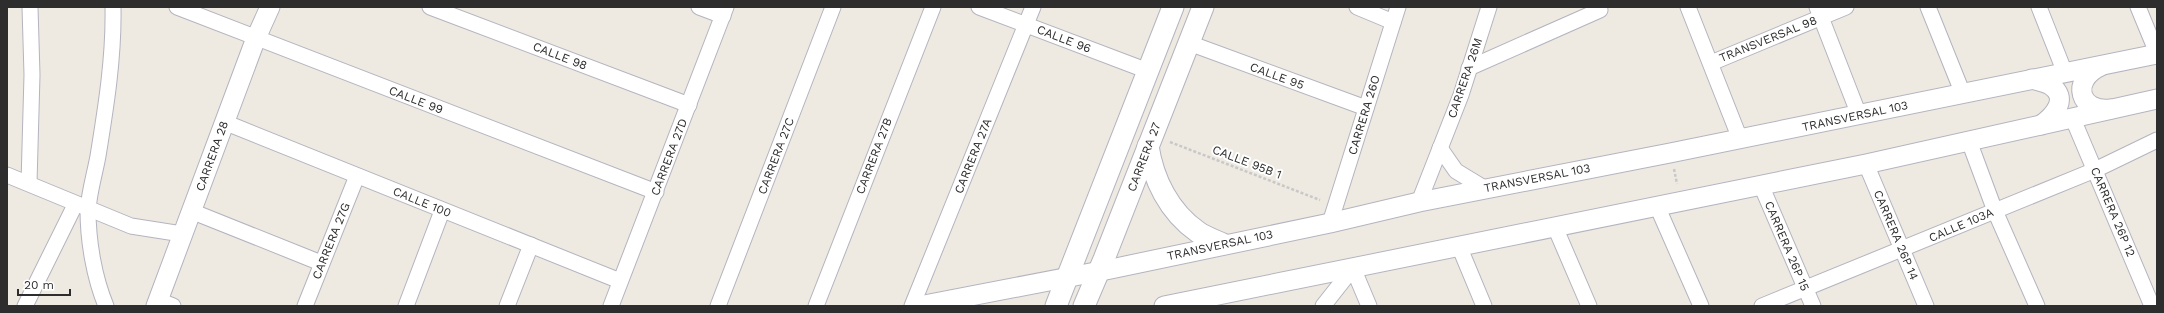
<svg xmlns="http://www.w3.org/2000/svg" width="2164" height="313" font-family="'Work Sans',sans-serif">
<rect width="100%" height="100%" fill="#eeeae1"/>
<g fill="none" stroke-linecap="round" stroke-linejoin="round">
<g stroke="#b4b4c0" stroke-width="17">
<g id="minor">
<polyline points="177,7 656,192"/>
<polyline points="430,7 689,105"/>
<polyline points="699,7 723,16"/>
<polyline points="979,7 1148,71"/>
<polyline points="1357,7 1393,22"/>
<polyline points="1688,7 1740,139"/>
<polyline points="1817,7 1859,115"/>
<polyline points="1928,7 1963,94"/>
<polyline points="2039,7 2065,73"/>
<polyline points="2138,7 2157,53"/>
<polyline points="1189,43 1366,108"/>
<polyline points="1711,63 1846,7"/>
<polyline points="1469,68 1600,10 1598,7"/>
<polyline points="2073,119 2152,306"/>
<polyline points="224,122 620,281"/>
<polyline points="1969,141 1995,211 2037,306"/>
<polyline points="1440,148 1456,171 1484,188"/>
<polyline points="1866,164 1926,306"/>
<polyline points="7,175 131,226 182,234"/>
<polyline points="29,183 32,75 30,7"/>
<polyline points="1761,185 1813,306"/>
<polyline points="1419,202 1461,95 1489,7"/>
<polyline points="1657,206 1701,306"/>
<polyline points="191,211 321,263"/>
<polyline points="1330,223 1398,7"/>
<polyline points="1555,227 1589,306"/>
<polyline points="1459,246 1484,306"/>
<polyline points="158,300 173,306"/>
<polyline points="25,306 75,205"/>
<path d="M106,306C94,277 88,241 88,210C89,192 95,173 98,156C106,107 114,57 113,7"/>
<polyline points="305,306 357,176"/>
<polyline points="406,306 442,211"/>
<polyline points="507,306 531,245"/>
<polyline points="611,306 726,7"/>
<polyline points="718,306 833,7"/>
<polyline points="816,306 933,7"/>
<polyline points="912,306 1033,7"/>
<polyline points="1323,306 1353,268 1369,306"/>
<polyline points="1762,306 2095,170 2157,140"/>
</g>
</g>
<g stroke="#b4b4c0" stroke-width="21">
<g id="tertiary">
<path d="M2101,66C2069,81 2080,113 2111,109"/>
<path d="M2032,79C2038,81 2045,82 2050,85C2070,98 2054,116 2041,125"/>
<polyline points="156,306 256,38 270,7"/>
<polyline points="919,306 1111,269 1330,223 1419,202 1670,153 2157,54"/>
<polyline points="1164,306 1866,164 2157,99"/>
</g>
</g>
<g stroke="#b4b4c0" stroke-width="23">
<g id="secondary">
<path d="M1148,146C1153,179 1169,212 1198,232C1205,237 1214,240 1223,244"/>
<polyline points="1056,306 1173,7"/>
<polyline points="1084,306 1104,259 1203,7"/>
</g>
</g>
<g stroke="#c8c8c8" stroke-width="2.5" stroke-dasharray="3 2" stroke-linecap="butt">
<polyline points="1170,142 1320,200"/>
<polyline points="1674,169 1677,184"/>
</g>
<use href="#minor" stroke="#fff" stroke-width="15"/>
<use href="#tertiary" stroke="#fff" stroke-width="19"/>
<use href="#secondary" stroke="#fff" stroke-width="21"/>
</g>
<g text-anchor="middle" stroke-width="4" stroke-linejoin="round" paint-order="stroke">
<g font-size="12" fill="#2d2d2d" stroke="#fff">
<text transform="translate(1064 39) rotate(21)" y="4">CALLE 96</text>
<text transform="translate(1768 39) rotate(-22)" y="4">TRANSVERSAL 98</text>
<text transform="translate(560 56) rotate(21)" y="4">CALLE 98</text>
<text transform="translate(1277 76) rotate(20)" y="4">CALLE 95</text>
<text transform="translate(1465 78) rotate(-71)" y="4">CARRERA 26M</text>
<text transform="translate(416 100) rotate(21)" y="4">CALLE 99</text>
<text transform="translate(1364 115) rotate(-73)" y="4">CARRERA 26O</text>
<text transform="translate(1855 116) rotate(-12)" y="4">TRANSVERSAL 103</text>
<text transform="translate(212 156) rotate(-70)" y="4">CARRERA 28</text>
<text transform="translate(776 156) rotate(-69)" y="4">CARRERA 27C</text>
<text transform="translate(874 156) rotate(-69)" y="4">CARRERA 27B</text>
<text transform="translate(973 156) rotate(-68)" y="4">CARRERA 27A</text>
<text transform="translate(669 157) rotate(-69)" y="4">CARRERA 27D</text>
<text transform="translate(1144 157) rotate(-69)" y="4">CARRERA 27</text>
<text transform="translate(1247 162) rotate(21)" y="4">CALLE 95B 1</text>
<text transform="translate(1537 178) rotate(-11)" y="4">TRANSVERSAL 103</text>
<text transform="translate(422 202) rotate(22)" y="4">CALLE 100</text>
<text transform="translate(2113 212) rotate(67)" y="4">CARRERA 26P 12</text>
<text transform="translate(1961 225) rotate(-23)" y="4">CALLE 103A</text>
<text transform="translate(1896 235) rotate(67)" y="4">CARRERA 26P 14</text>
<text transform="translate(331 241) rotate(-68)" y="4">CARRERA 27G</text>
<text transform="translate(1220 245) rotate(-12)" y="4">TRANSVERSAL 103</text>
<text transform="translate(1787 246) rotate(67)" y="4">CARRERA 26P 15</text>
</g>
</g>
<rect width="2164" height="313" fill="none" stroke="#2d2d2d" stroke-width="16"/>
<path d="M18 289v6h52v-6" fill="none" stroke="#2d2d2d" stroke-width="2"/>
<text x="24" y="289" font-size="12" fill="#2d2d2d" stroke="#ffffff" stroke-width="3" paint-order="stroke">20 m</text>
</svg>
